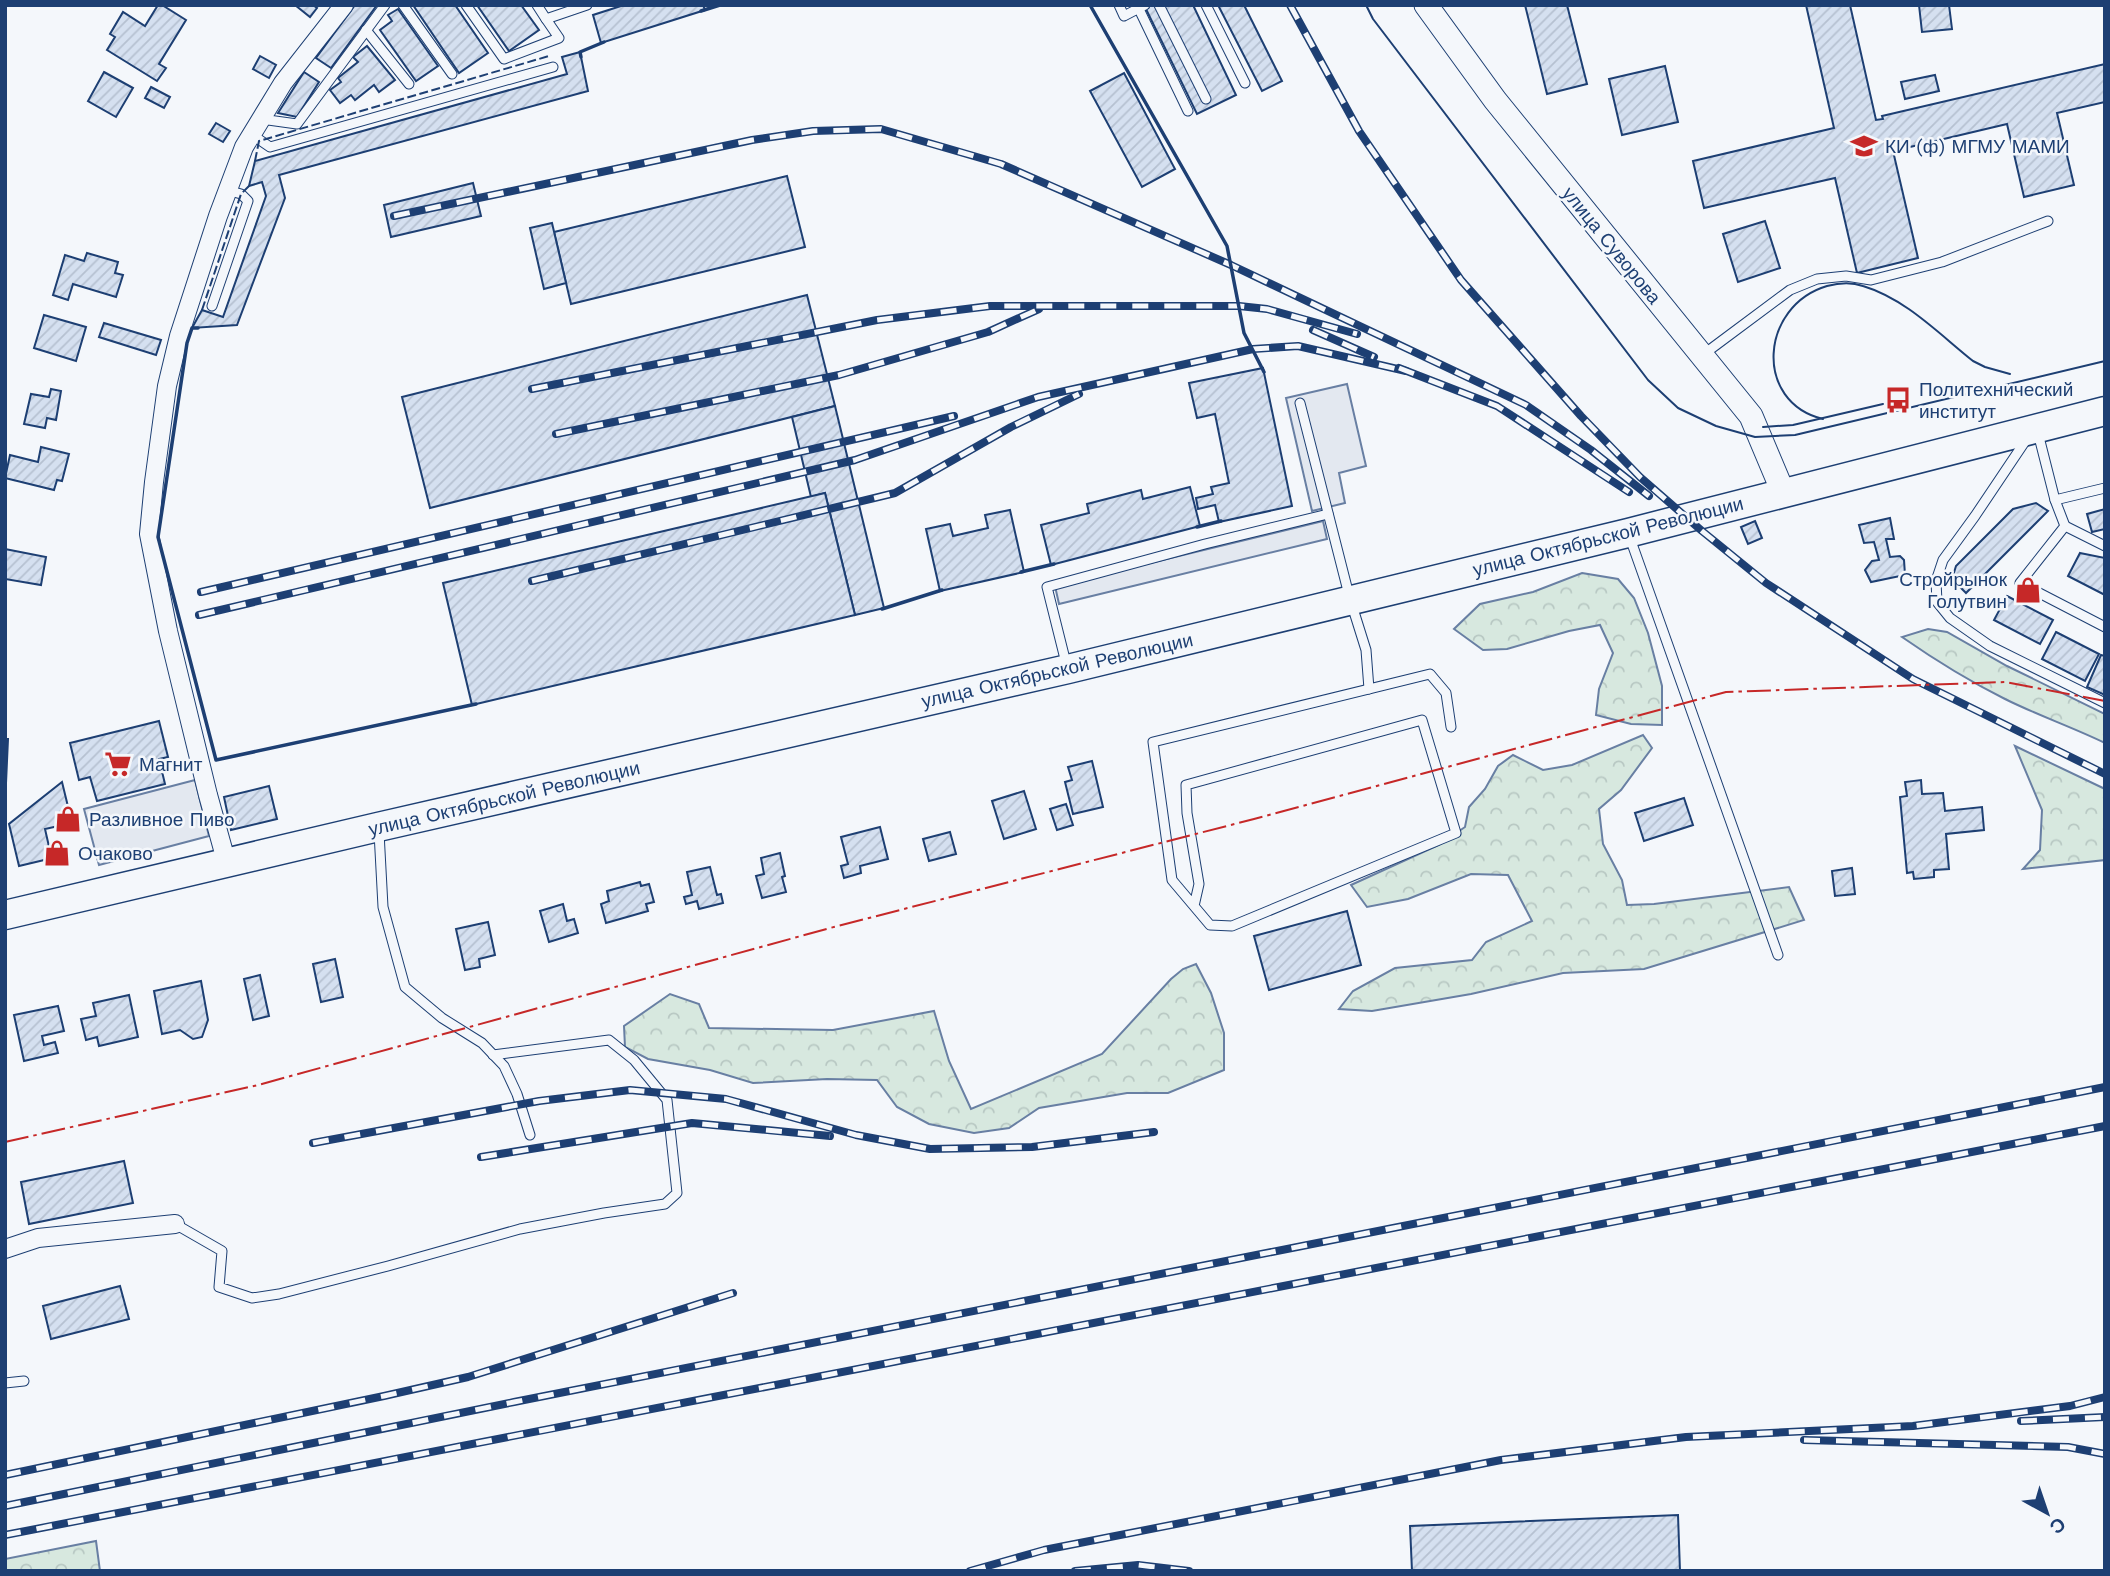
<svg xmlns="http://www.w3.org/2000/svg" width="2110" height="1576" font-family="'Work Sans',sans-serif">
<defs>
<pattern id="forest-crowns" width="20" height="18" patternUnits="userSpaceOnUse" patternTransform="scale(1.75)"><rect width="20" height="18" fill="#d7e8df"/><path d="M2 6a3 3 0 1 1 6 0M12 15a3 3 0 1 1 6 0" fill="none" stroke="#b8c8c3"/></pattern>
<pattern id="building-hatch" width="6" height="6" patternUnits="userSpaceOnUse" patternTransform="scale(1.75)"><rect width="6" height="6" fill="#d5e0f0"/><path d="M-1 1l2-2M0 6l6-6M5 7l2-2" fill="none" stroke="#b6c1d1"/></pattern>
</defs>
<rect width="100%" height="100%" fill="#f4f7fb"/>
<g fill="url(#forest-crowns)" stroke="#687fa3" stroke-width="2">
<polygon points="1582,573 1618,579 1634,598 1648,633 1662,686 1662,725 1631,724 1596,715 1599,689 1613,653 1600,625 1569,631 1507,649 1483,650 1454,629 1480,604 1533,592"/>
<path d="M1928,629L1947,632L2007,666L2105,714V743C2072,727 2037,715 2005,699C1969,681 1935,660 1902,637Z"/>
<polygon points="1643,735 1652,748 1621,790 1599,809 1603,844 1622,880 1627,905 1654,904 1789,887 1804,920 1644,969 1563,973 1471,994 1372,1011 1339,1009 1353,991 1395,968 1472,960 1486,942 1532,921 1508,875 1471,874 1408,899 1367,907 1351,885 1439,845 1465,827 1469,807 1485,789 1498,766 1513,755 1543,770 1572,765"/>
<polygon points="2015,746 2105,789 2105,860 2023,869 2040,850 2042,810"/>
<polygon points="1196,964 1211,993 1224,1033 1224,1070 1168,1093 1127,1093 1039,1108 1009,1128 974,1133 929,1124 897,1107 877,1080 827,1079 753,1083 710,1070 648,1059 625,1047 624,1026 670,994 699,1004 709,1028 833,1030 934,1011 949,1061 971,1109 1102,1054 1171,979 1183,969"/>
<polygon points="96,1541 100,1571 5,1571 5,1559"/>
</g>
<g fill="#e3e8f0" stroke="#687fa3" stroke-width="2">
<polygon points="1347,384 1366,466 1339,473 1345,503 1312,511 1286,398"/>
<polygon points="1323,521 1327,539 1059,604 1055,586"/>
<polygon points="195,780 209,836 99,865 84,809"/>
</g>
<g fill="url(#building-hatch)" stroke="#1d3f73" stroke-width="2">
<polygon points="158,5 162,5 186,20 159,64 166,68 157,81 107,50 115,37 110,34 123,12 145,26"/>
<polygon points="295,5 313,5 317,8 310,17"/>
<polygon points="355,5 377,5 331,68 316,58"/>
<polygon points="413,5 455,5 488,53 459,73"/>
<polygon points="477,5 521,5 539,30 509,51"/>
<polygon points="624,5 703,5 705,10 601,43 593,15"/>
<polygon points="1144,5 1193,5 1236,95 1197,114"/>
<polygon points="1218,5 1244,5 1282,81 1262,91"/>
<polygon points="1525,5 1567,5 1587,84 1547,94"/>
<polygon points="1806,5 1850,5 1876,120 1883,119 1882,116 2105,64 2105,102 2057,113 2074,185 2024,197 2007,124 1893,151 1918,258 1857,273 1835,178 1704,208 1693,161 1834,128"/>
<polygon points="1919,5 1949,5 1952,29 1922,32"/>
<polygon points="398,9 438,66 416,81 380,30 392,21 388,15"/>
<polygon points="367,46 395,80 379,92 374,85 355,100 351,95 340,103 330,90 341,82 338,78 358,62 353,57"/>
<polygon points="580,52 588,91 279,175 285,198 237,325 192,328 202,310 223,317 266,196 262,182 249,186 255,161 567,74 562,57"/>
<polygon points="260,56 276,65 269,78 253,69"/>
<polygon points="1665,66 1678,122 1622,135 1609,79"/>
<polygon points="104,72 133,88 116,117 88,101"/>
<polygon points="304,72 319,82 297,117 278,113"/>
<polygon points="1124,73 1175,169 1142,187 1090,91"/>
<polygon points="1935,75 1939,91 1905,99 1901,82"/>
<polygon points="151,87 170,97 164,108 145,98"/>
<polygon points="216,123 230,131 223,142 209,134"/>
<polygon points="787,176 805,247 571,304 554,232"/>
<polygon points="473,183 481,216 391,237 384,205"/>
<polygon points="1765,221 1780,268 1738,282 1723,234"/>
<polygon points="552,223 566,283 544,289 530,228"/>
<polygon points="87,253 118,262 115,273 123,275 116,297 73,284 68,300 53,295 65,255 84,261"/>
<polygon points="807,295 835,406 430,508 402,397"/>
<polygon points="44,315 86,327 76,361 34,348"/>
<polygon points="104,323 161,340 156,355 99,337"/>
<polygon points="1263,368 1292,506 1219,522 1215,505 1198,509 1196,498 1213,494 1211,487 1229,483 1215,414 1197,418 1189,383"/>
<polygon points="51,389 61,391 56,420 47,418 45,428 24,424 31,394 49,397"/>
<polygon points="835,406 884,608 855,615 825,493 811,497 792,417"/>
<polygon points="41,447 69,454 62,481 57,480 54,490 5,478 10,455 38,462"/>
<polygon points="1190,487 1200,526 1051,565 1041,525 1089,513 1087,504 1141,490 1143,499"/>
<polygon points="825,493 855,615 472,705 443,583"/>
<polygon points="2036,503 2048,511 1966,593 1952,579 1956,566 2013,509"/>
<polygon points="2105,509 2105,529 2092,532 2087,514"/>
<polygon points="1010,510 1024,572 940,591 926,529 950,524 953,536 988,528 985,515"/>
<polygon points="1890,518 1894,539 1886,539 1890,557 1900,556 1904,560 1905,575 1871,582 1865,570 1872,561 1879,560 1874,542 1864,543 1859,525"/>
<polygon points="1755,521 1762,538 1748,544 1741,527"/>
<polygon points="5,549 46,557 41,585 5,579"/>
<polygon points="2080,553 2105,558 2105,595 2068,576"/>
<polygon points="2007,596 2053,620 2040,644 1994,620"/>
<polygon points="2056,632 2099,654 2085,681 2042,659"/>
<polygon points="2101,655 2105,656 2105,695 2087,687"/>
<polygon points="159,721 168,757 159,759 165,784 97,801 90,777 79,780 70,743"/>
<polygon points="5,739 8,739 6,783 5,783"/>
<polygon points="1092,761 1103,807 1073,814 1065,782 1072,780 1068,767"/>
<polygon points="1921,780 1922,794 1943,793 1945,811 1982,807 1984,830 1946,834 1949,869 1934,870 1934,877 1914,879 1913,872 1907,873 1900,797 1907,796 1905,782"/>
<polygon points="62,782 72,823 45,829 50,851 59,849 61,856 19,866 9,824"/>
<polygon points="269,786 277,819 231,830 224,797"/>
<polygon points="1024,791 1036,829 1004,839 992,801"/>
<polygon points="1684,798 1693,825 1644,841 1635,813"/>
<polygon points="1066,804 1073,825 1057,830 1050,809"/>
<polygon points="880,827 888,859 860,866 861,873 844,878 841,866 848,864 841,837"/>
<polygon points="950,832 956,854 929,861 923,839"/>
<polygon points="780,853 785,876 782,877 786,892 762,898 756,876 764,874 761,858"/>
<polygon points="710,867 717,895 721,894 723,903 699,909 697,901 686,904 684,897 692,895 687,872"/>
<polygon points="1852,868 1855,894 1835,896 1832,871"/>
<polygon points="640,882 641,886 649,884 654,902 646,904 648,911 606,923 601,904 609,901 607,891"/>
<polygon points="563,904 567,921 574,919 578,933 549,942 540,911"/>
<polygon points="1347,911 1361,965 1269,990 1254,936"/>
<polygon points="488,922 495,955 479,959 480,967 465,970 456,929"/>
<polygon points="335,959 343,997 321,1002 313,964"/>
<polygon points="260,975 269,1016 253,1020 244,979"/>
<polygon points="201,981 208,1020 202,1037 193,1039 180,1030 162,1034 154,991"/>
<polygon points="129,995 138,1037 99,1046 97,1037 86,1040 81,1019 96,1016 93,1003"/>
<polygon points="58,1006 64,1031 42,1036 44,1045 55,1042 58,1053 24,1061 14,1015"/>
<polygon points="124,1161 133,1203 29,1224 21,1182"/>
<polygon points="120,1286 129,1319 51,1339 43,1306"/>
<polygon points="1678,1515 1680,1571 1412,1571 1410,1526"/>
</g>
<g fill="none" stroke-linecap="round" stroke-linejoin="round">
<g stroke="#1d3f73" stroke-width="11">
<g id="service">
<polyline points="403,5 452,74"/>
<polyline points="466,5 504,59 559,38 546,19"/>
<polyline points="537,5 546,19 587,5"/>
<polyline points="1119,5 1124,16 1145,5"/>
<polyline points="1137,5 1188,111"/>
<polyline points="1159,5 1206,99"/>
<polyline points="1206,5 1245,83"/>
<polyline points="366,30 409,84"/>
<polyline points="261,119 297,124 385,5"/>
<polyline points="251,134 270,147 553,67"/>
<polyline points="212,306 248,201 241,194 227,190"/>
<polyline points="1704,354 1790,290 1817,279 1846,276 1871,280 1942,262 2048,221"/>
<polyline points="1300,403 1350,599 1366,650 1369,689"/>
<polyline points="2038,433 2055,500 2105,488"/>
<polyline points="2026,440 1975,516 1943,560 1936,581 1937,602 1950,618 1990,646 2105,703"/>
<polyline points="2055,500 2065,526 2020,583 2105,627"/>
<polyline points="2065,526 2105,546"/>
<polyline points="1630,538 1778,955"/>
<polyline points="1067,667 1047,587 1205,544 1328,514"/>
<polyline points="379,832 383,907 405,987 442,1018 482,1043 504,1066 517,1094 530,1135"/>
<polyline points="1194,906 1199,884 1187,813 1186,785 1422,720 1456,833 1232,926 1210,925 1172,880 1153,742 1430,674 1446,693 1451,727"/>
<polyline points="175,1224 222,1251 219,1287 252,1298 279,1294 388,1266 520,1229 604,1213 665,1204 677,1193 667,1100 634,1060 609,1040 493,1055"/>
<polyline points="5,1383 24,1381"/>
</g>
</g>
<g stroke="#1d3f73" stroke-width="20">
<g id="minor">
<polyline points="227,864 208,795 168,631 149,534 154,482 167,386 179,336 218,216 244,147 283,83 344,5"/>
<polyline points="5,1249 38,1238 175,1224"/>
</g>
</g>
<g stroke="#1d3f73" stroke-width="25">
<polyline id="tertiary" points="1426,5 1495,100 1751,416 1783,492"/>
</g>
<g stroke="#1d3f73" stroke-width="31">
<polyline id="primary" points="5,915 378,827 1068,669 1628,533 2105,411"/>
</g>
<use href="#service" stroke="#f4f7fb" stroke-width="9"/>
<use href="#minor" stroke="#f4f7fb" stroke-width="18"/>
<use href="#tertiary" stroke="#f4f7fb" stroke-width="23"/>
<use href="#primary" stroke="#f4f7fb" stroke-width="28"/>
<g stroke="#1d3f73" stroke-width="2">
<polyline points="1366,5 1373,19 1648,380 1678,408 1716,426 1755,437 1795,435 2105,361"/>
<path d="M1823,419C1753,402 1760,306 1827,286C1838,283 1852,282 1863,286C1906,299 1939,334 1973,361L1985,367L2010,374"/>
<polyline points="1763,427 1793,425 1883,404"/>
</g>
<g stroke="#1d3f73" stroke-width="8">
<g id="rail">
<polyline points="1290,5 1359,131 1461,280 1581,416 1640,477 1702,531 1766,583 1913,679 2105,774"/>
<polyline points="394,216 752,140 813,131 881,129 1001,164 1231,265 1526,405 1591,450 1649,496"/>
<polyline points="1313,330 1374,357"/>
<polyline points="1399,368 1497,406 1629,492"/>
<polyline points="532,389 877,320 990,306 1239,306 1267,309 1357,334"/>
<polyline points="556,434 839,375 988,332 1039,309"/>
<polyline points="532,581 895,493 1011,427 1079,394"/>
<polyline points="201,592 954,416"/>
<polyline points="199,615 855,460 1038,397 1253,349 1298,346 1406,371"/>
<polyline points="313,1143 539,1101 630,1090 726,1099 856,1135 930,1149 1032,1147 1154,1132"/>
<polyline points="481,1157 692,1123 830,1136"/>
<polyline points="2021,1421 2105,1417"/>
<polyline points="1804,1440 2068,1447 2105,1454"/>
<polyline points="5,1475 384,1396 468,1377 733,1293"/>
<polyline points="5,1506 514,1402 2105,1087"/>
<polyline points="5,1535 2105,1126"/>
<polyline points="970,1571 1044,1550 1501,1460 1686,1437 1913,1426 2070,1406 2105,1397"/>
<polyline points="1075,1571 1138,1565 1189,1571"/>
</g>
</g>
<use href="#rail" stroke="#f4f7fb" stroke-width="5" stroke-dasharray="16" stroke-linecap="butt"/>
<g stroke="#1d3f73" stroke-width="2" stroke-dasharray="9 3.5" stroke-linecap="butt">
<polyline points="255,161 259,141 549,56"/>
<polyline points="202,310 241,194 249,186"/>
</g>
<g stroke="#1d3f73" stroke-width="3.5">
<polyline points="1090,5 1227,246 1244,333 1264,372"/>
<polyline points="701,11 720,5"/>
<polyline points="581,57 580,52 604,42"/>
<polyline points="198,328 192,328 187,343 158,537 216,760 476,704"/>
<polyline points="1197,527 1221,521"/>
<polyline points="1021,572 1054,564"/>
<polyline points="882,609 942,590"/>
</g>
<polyline stroke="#c62828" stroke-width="2" stroke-dasharray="24 5 3.5 5" stroke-linecap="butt" points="5,1142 258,1085 830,928 1254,819 1726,692 2005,682 2105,701"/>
</g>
<defs>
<g id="university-bare" transform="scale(2.1)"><path d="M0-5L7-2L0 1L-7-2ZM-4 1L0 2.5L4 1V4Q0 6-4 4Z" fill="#c62828" stroke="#f4f7fb" stroke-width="2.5" paint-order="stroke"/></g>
<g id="bus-bare" transform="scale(2.1)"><path d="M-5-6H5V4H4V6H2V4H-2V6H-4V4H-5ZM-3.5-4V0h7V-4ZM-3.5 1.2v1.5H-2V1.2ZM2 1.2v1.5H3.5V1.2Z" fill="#c62828" stroke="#f4f7fb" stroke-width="2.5" paint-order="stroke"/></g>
<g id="shop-bare" transform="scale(2.1)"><path d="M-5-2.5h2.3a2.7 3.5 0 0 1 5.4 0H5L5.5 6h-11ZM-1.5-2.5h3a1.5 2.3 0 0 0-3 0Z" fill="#c62828" stroke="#f4f7fb" stroke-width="2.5" paint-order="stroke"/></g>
<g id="supermarket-bare" transform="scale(2.1)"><path d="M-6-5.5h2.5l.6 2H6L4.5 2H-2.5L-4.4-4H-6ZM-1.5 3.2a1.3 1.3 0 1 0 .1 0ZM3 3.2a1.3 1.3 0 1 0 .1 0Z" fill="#c62828" stroke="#f4f7fb" stroke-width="2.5" paint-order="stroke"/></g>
</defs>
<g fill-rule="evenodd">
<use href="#university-bare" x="1864" y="146"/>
<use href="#bus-bare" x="1898" y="400"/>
<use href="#shop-bare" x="2028" y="590"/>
<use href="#supermarket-bare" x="118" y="764"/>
<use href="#shop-bare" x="68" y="819"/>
<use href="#shop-bare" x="57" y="853"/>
</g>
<g text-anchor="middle" stroke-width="5" stroke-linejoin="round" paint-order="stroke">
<g font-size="19" fill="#1d3f73" stroke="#f4f7fb" text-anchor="start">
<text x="1885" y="153">КИ (ф) МГМУ МАМИ</text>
<text x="1919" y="396">Политехнический<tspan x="1919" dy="22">институт</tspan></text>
<text x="2007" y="586" text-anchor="end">Стройрынок<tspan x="2007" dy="22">Голутвин</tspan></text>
<text x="139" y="771">Магнит</text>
<text x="89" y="826">Разливное Пиво</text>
<text x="78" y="860">Очаково</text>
</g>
<g font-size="19" fill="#1d3f73" stroke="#f4f7fb">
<text transform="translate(1612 245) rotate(51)" y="7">улица Суворова</text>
<text transform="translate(1608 536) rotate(-14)" y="7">улица Октябрьской Революции</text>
<text transform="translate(1057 670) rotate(-13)" y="7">улица Октябрьской Революции</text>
<text transform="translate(504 798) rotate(-13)" y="7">улица Октябрьской Революции</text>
</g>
</g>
<rect width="2110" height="1576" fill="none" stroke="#1d3f73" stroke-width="14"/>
<g transform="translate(2047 1513) rotate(140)" stroke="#f4f7fb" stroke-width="5" paint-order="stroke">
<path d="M0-5L12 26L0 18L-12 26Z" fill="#1d3f73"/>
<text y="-10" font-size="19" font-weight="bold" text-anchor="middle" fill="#1d3f73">С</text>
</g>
</svg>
